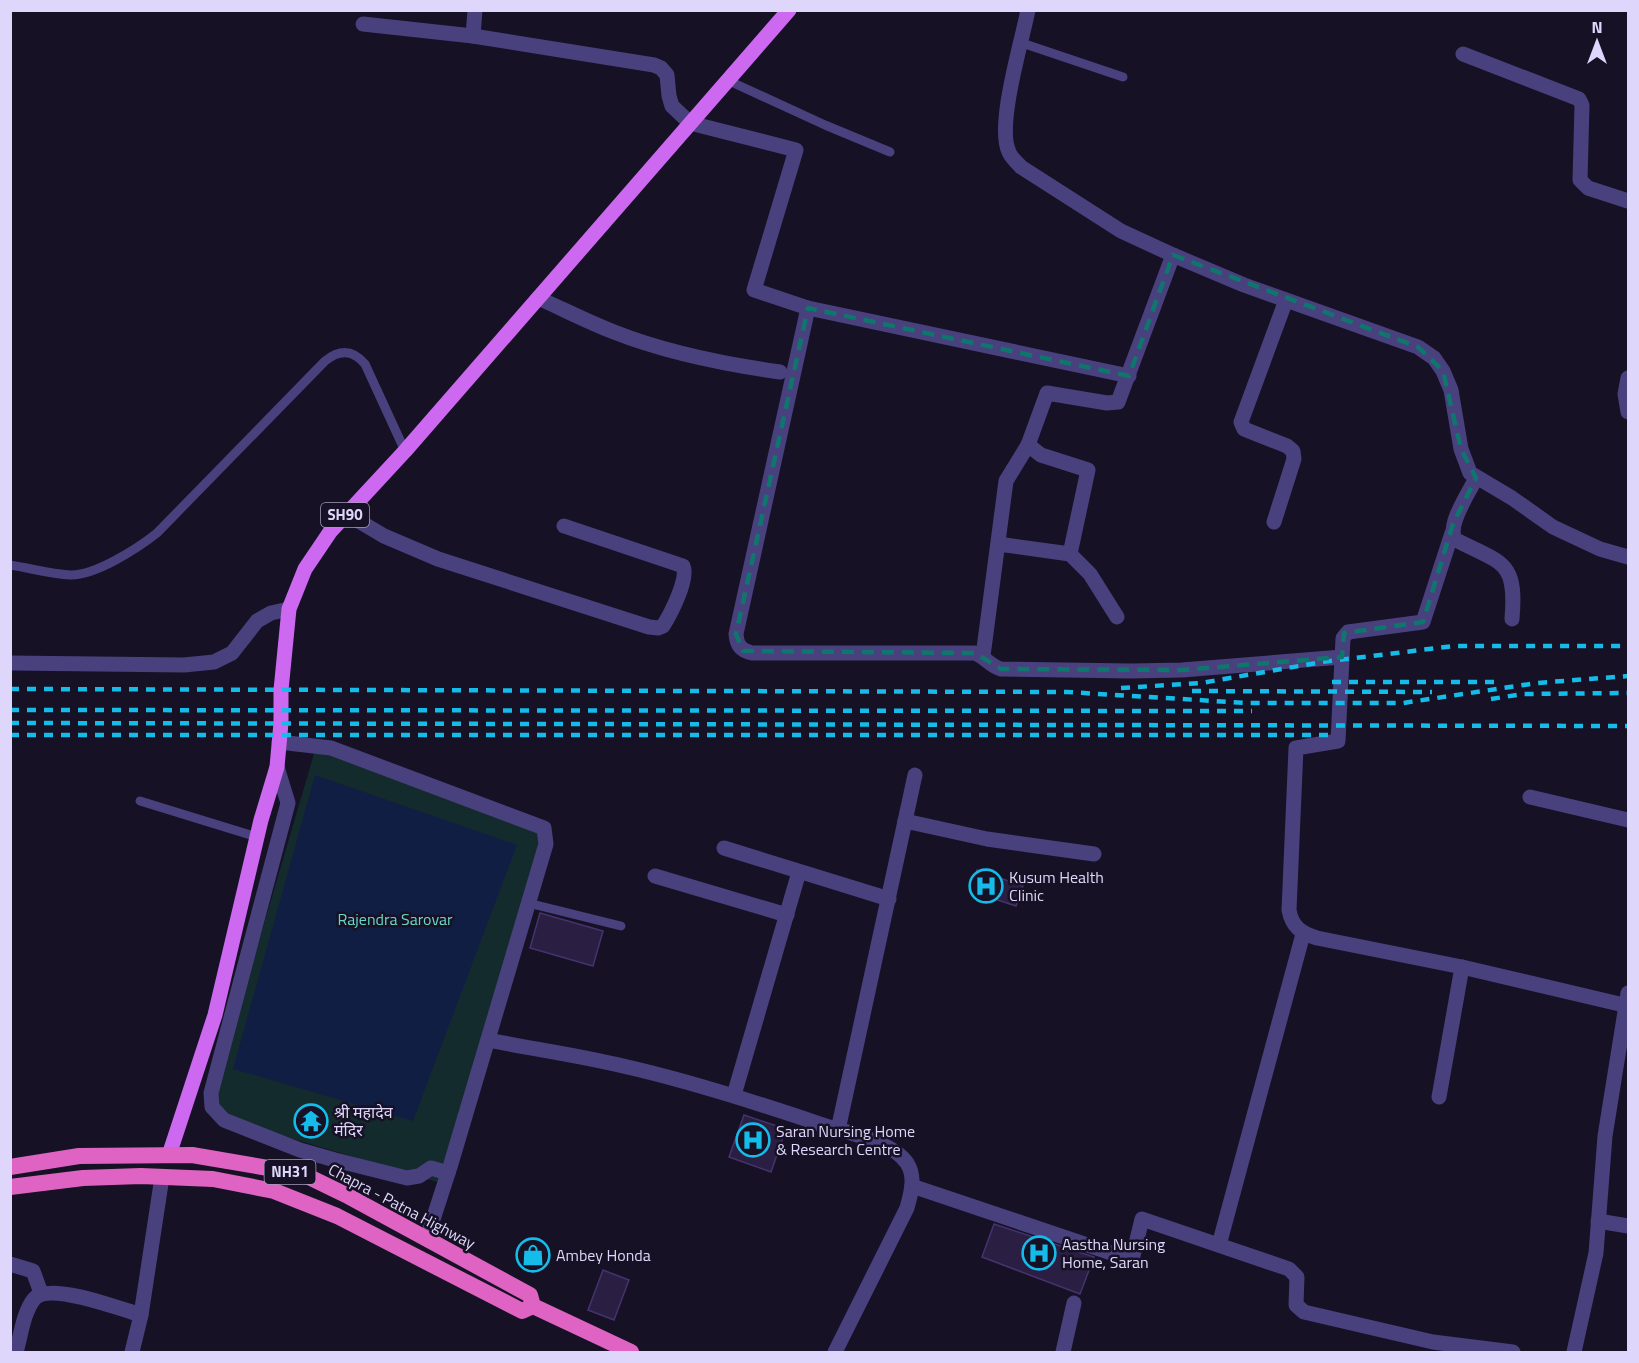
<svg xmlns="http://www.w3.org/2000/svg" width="1639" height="1363" font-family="'Titillium Web','Noto Sans Devanagari',sans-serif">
<rect width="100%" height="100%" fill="#161124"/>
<polygon fill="#142b2d" points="316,747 551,830 444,1184 230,1120 213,1097"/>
<polygon fill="#111e43" points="315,775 517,845 413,1121 233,1069"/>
<g fill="#2a1f43" stroke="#45336d" stroke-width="1.5">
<polygon points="977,870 1023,886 1016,906 970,891"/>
<polygon points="540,913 603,931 593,966 530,948"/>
<polygon points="744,1115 786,1129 771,1172 729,1157"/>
<polygon points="994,1224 1094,1257 1080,1294 982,1257"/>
<polygon points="603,1270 629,1280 614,1320 588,1310"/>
</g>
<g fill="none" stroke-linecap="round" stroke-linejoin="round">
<g stroke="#49407e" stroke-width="9">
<polyline points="1022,43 1123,77"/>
<polyline points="727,80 825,125 890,152"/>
<path d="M10,565C30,568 50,574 70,575C95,576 138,548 157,533L325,361C340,349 353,350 365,364L405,451"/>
<polyline points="140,801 257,837"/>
<polyline points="528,903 621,926"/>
</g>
<g stroke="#49407e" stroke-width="15">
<path d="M1028,10C1022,41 996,126 1009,152C1011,158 1017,162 1021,167L1121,231L1173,255L1244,285L1418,347L1434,358L1443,371L1451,390L1461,449L1470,473L1512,498L1553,527L1600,549L1628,557"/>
<path d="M363,24L473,36L654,65L661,68L667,75L669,96L672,106L690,123L796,150L754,290L808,308L736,634C737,645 740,650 752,653H975C985,657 990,666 1001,669L1131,671L1182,670L1342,657"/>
<polyline points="473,36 475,10"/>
<polyline points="1463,54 1579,99 1582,105 1580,180 1588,188 1628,201"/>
<path d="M538,298C563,309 588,322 614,332C667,353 723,364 780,372"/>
<polyline points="808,308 1129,376"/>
<polyline points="1628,378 1625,394 1628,412"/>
<path d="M1476,478C1469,493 1445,527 1456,540C1503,564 1517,561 1512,619"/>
<path d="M347,514L384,536L438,559L649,627L658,628L663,626C670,615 689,579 683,566L564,526"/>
<polyline points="1274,522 1294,459 1293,451 1287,446 1244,429 1241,422 1286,300"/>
<path d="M1452,533L1423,622L1348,632L1343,638L1338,741L1296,748L1289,910C1292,927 1301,933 1317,938L1462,967L1628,1006"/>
<polyline points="998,544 1070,554 1090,574 1117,617"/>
<polyline points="1070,554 1088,470 1041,455 1028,445 1047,393 1107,403 1118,402 1173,255"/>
<polyline points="983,656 1006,481 1028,445"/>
<polyline points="279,742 331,748 544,828 546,844 450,1167 427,1238"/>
<polyline points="277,767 288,803 211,1093 212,1107 224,1120 300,1150 335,1160 407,1178 419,1176 431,1168 448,1173"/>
<polyline points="1530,797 1628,820"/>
<polyline points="905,821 987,839 1094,854"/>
<polyline points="724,848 889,899"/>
<polyline points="655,876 787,915"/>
<path d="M488,1040C533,1049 578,1055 623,1066C690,1081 755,1102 820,1124C845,1132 892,1141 907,1163C916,1177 911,1193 907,1208L835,1352"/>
<polyline points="734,1095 799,872"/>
<polyline points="1439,1097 1462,967"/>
<polyline points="838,1130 915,775"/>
<polyline points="912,1186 1132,1260 1142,1219 1289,1269 1297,1277 1296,1305 1304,1312 1433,1342 1513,1352"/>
<polyline points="1598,1221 1628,1226"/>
<polyline points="1219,1245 1303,934"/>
<polyline points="10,1264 33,1271 41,1293"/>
<path d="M16,1352C21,1336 23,1313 34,1299C49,1281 120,1309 141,1315"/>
<polyline points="132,1352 141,1315 162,1177"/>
<polyline points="1063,1352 1074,1303"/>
<polyline points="1574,1352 1596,1253 1605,1136 1628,993"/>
</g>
<polyline stroke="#49407e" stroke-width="15" points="10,663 184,665 214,662 232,653 257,621 271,613 289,609"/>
<polyline stroke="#cd68f1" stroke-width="15" points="169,1155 215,1015 261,820 277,767 281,723 281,690 289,609 305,569 330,532 405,451 789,10"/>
<g stroke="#de63c2" stroke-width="16">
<polyline points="10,1167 79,1156 192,1155 280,1170 309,1177 346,1195 530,1295 533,1306 631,1352"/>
<polyline points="10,1187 83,1178 141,1176 213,1179 274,1191 337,1216 522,1311 533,1306"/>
</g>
<g stroke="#15bce9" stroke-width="4.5" stroke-dasharray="9 8" stroke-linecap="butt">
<polyline points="1332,682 1497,682"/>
<polyline points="1121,688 1201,683 1322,662 1454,646 1628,646"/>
<polyline points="10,689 1067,692 1247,703 1403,703 1537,683 1628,676"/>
<polyline points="1192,691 1432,692"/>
<polyline points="1491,699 1523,694 1628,693"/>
<polyline points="10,710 1252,711"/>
<polyline points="10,723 1628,726"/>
<polyline points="10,735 1328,735"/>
</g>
</g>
<path fill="none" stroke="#0f766e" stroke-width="4.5" stroke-dasharray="12 8" stroke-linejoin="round" d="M1173,255L1418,347L1443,371L1461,449L1476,478L1453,524L1423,622L1344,633L1342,657L1182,670L1001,669L975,653L743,651L736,634L808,308L1129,376Z"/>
<defs>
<g id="hospital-ring" transform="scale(1.725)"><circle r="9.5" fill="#161124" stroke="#15bce9" stroke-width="1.5"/><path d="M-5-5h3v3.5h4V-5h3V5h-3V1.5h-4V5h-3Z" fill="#15bce9"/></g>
<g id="temple-ring" transform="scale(1.725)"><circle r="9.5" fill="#161124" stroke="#15bce9" stroke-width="1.5"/><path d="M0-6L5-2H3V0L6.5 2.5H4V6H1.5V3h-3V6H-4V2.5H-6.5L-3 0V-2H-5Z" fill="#15bce9"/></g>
<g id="shop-ring" transform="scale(1.725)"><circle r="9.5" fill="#161124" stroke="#15bce9" stroke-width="1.5"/><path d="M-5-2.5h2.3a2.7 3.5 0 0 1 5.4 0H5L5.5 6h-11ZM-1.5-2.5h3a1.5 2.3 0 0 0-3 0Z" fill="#15bce9"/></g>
</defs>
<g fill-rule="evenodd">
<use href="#hospital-ring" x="986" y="886"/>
<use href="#temple-ring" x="311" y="1121"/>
<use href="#hospital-ring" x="753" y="1140"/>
<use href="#hospital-ring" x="1039" y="1253"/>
<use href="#shop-ring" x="533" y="1255"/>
</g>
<g text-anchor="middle" stroke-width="5" stroke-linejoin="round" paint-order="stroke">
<g fill="#161124" stroke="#a39cba" stroke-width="1.5">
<rect x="321" y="503" width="48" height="24" rx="4.5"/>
<rect x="264.5" y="1160" width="51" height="24" rx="4.5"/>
</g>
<g font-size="15" font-weight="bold" fill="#dfd7fb">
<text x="345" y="520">SH90</text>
<text x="290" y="1177">NH31</text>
</g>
<g font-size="16" fill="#dfd7fb" stroke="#161124" text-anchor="start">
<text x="1009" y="883">Kusum Health<tspan x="1009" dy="18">Clinic</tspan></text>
<text x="334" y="1118">श्री महादेव<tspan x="334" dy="18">मंदिर</tspan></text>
<text x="776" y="1137">Saran Nursing Home<tspan x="776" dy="18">&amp; Research Centre</tspan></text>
<text x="1062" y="1250">Aastha Nursing<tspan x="1062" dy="18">Home, Saran</tspan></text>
<text x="556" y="1261">Ambey Honda</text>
</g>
<g font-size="16" fill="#6ad5c6" stroke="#161124">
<text x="395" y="925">Rajendra Sarovar</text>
</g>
<g font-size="16" fill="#dfd7fb" stroke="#161124">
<text transform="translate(402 1206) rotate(28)" y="6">Chapra - Patna Highway</text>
</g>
</g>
<rect width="1639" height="1363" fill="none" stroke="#dfd7fb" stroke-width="24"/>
<g transform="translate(1597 42)" stroke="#161124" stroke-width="4.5" paint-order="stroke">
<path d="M0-4.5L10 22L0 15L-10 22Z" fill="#dfd7fb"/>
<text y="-9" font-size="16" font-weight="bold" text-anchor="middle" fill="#dfd7fb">N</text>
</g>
</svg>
